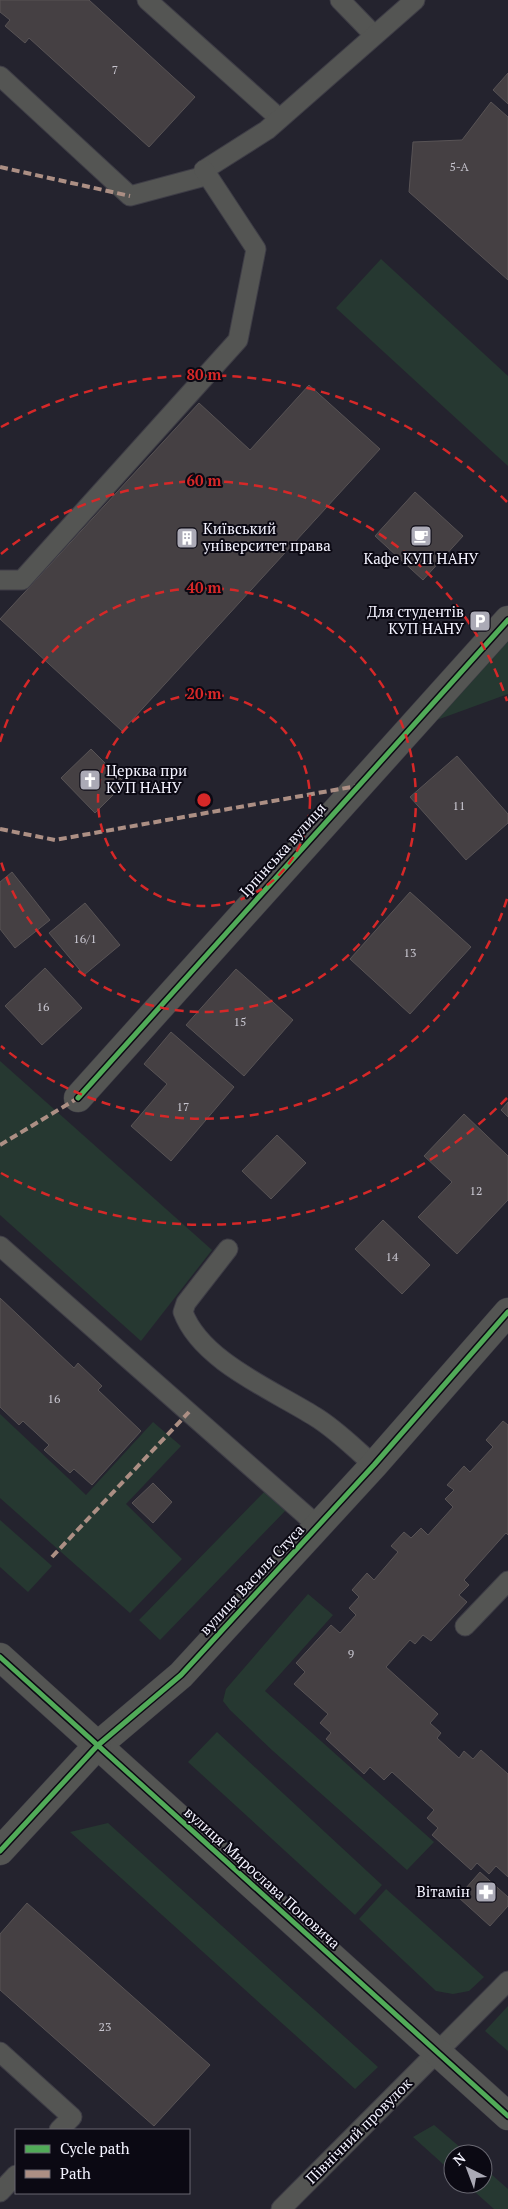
<svg xmlns="http://www.w3.org/2000/svg" width="508" height="2209" font-family="'PT Serif',serif">
<rect width="100%" height="100%" fill="#24232e"/>
<g fill="#263831">
<polygon points="381,259 508,376 508,466 336,308"/>
<polygon points="508,635 508,694 412,729"/>
<polygon points="0,1061 212,1250 141,1341 0,1215"/>
<polygon points="0,1414 86,1495 153,1422 181,1446 126,1504 182,1559 130,1613 0,1498"/>
<polygon points="267,1489 288,1508 160,1640 139,1620"/>
<polygon points="0,1520 52,1566 28,1592 0,1567"/>
<polygon points="308,1594 333,1615 265,1691 434,1842 407,1870 273,1751 230,1710 223,1701 226,1689"/>
<polygon points="217,1732 382,1885 355,1915 188,1762"/>
<polygon points="108,1823 378,2067 355,2089 70,1832"/>
<polygon points="386,1889 484,1977 469,1991 453,1994 436,1991 359,1919"/>
<polygon points="508,2006 508,2051 485,2031"/>
<polygon points="434,2125 468,2154 453,2154 453,2173 413,2137"/>
<polygon points="483,2167 508,2189 508,2209 494,2209 466,2184 483,2184"/>
</g>
<g fill="#454043" stroke="#585355">
<polygon points="0,0 89,0 195,97 149,147 29,38 25,43 5,26 10,20 0,12"/>
<polygon points="508,73 508,104 493,90"/>
<polygon points="491,102 508,117 508,280 409,192 413,142 462,140"/>
<polygon points="309,385 380,449 122,731 0,619 199,403 250,450"/>
<polygon points="415,492 463,536 423,580 375,536"/>
<polygon points="91,749 125,783 95,813 61,778"/>
<polygon points="457,756 508,814 508,823 466,860 410,797"/>
<polygon points="12,872 50,920 15,948 0,929 0,882"/>
<polygon points="410,892 471,947 410,1014 350,959"/>
<polygon points="85,903 120,945 84,975 49,933"/>
<polygon points="45,968 82,1008 42,1045 5,1006"/>
<polygon points="236,969 293,1020 244,1076 186,1025"/>
<polygon points="171,1032 234,1087 171,1161 131,1126 167,1084 144,1064"/>
<polygon points="508,1102 508,1117 501,1110"/>
<polygon points="464,1114 508,1156 508,1200 457,1254 418,1217 452,1182 424,1156"/>
<polygon points="277,1135 306,1163 271,1199 242,1171"/>
<polygon points="383,1220 430,1265 402,1294 355,1249"/>
<polygon points="0,1298 74,1368 78,1363 102,1386 98,1390 141,1431 92,1485 74,1469 70,1473 44,1450 49,1445 23,1421 19,1425 0,1407"/>
<polygon points="503,1421 508,1425 508,1535 506,1533 464,1580 469,1585 459,1595 467,1602 431,1641 423,1635 415,1644 410,1640 386,1667 438,1714 430,1723 441,1733 437,1738 459,1758 464,1751 473,1759 481,1750 508,1774 508,1877 496,1866 489,1874 477,1863 471,1870 432,1835 438,1828 427,1818 434,1810 392,1772 384,1780 370,1767 364,1774 326,1739 331,1733 320,1723 328,1714 294,1684 305,1672 296,1663 331,1625 340,1633 356,1615 349,1608 359,1597 352,1590 367,1573 374,1580 398,1552 391,1546 404,1532 411,1538 421,1528 428,1535 453,1507 445,1499 454,1490 447,1485 464,1466 470,1472 493,1447 486,1440"/>
<polygon points="153,1483 172,1502 153,1523 132,1503"/>
<polygon points="480,1872 508,1897 508,1906 490,1926 458,1897"/>
<polygon points="27,1903 210,2065 154,2126 0,1990 0,1934"/>
</g>
<g fill="none" stroke-linecap="round" stroke-linejoin="round">
<g stroke="#3e3d46" stroke-width="21">
<g id="service">
<polyline points="147,0 279,118"/>
<polyline points="340,0 374,35"/>
<polyline points="0,76 130,196 205,176 204,170"/>
<polyline points="204,170 267,130 415,0"/>
<polyline points="0,580 22,580 238,340 256,249 204,170"/>
<polyline points="0,1246 318,1526"/>
<path d="M228,1249L186,1303L183,1312C201,1361 273,1390 314,1416C336,1429 355,1449 374,1465"/>
<polyline points="465,1626 508,1581"/>
<polyline points="0,2052 72,2117 59,2130"/>
<polyline points="0,2192 16,2175"/>
<polyline points="281,2209 508,1981"/>
</g>
</g>
<g stroke="#3e3d46" stroke-width="29">
<g id="minor">
<polyline points="78,1098 508,620"/>
<polyline points="97,1746 181,1675 374,1465 508,1312"/>
</g>
</g>
<g stroke="#3e3d46" stroke-width="29">
<g id="tertiary">
<polyline points="0,1657 508,2116"/>
<polyline points="0,1851 97,1746"/>
</g>
</g>
<use href="#service" stroke="#545553" stroke-width="19"/>
<use href="#minor" stroke="#545553" stroke-width="28"/>
<use href="#tertiary" stroke="#545553" stroke-width="28"/>
<g stroke="#ac8f84" stroke-width="4" stroke-dasharray="8 4" stroke-linecap="butt">
<polyline points="0,167 130,196"/>
<polyline points="0,829 55,840 357,786"/>
<polyline points="0,1145 78,1098"/>
<polyline points="52,1557 189,1412"/>
</g>
<g stroke="#0b0913" stroke-width="8">
<g id="cycleway">
<polyline points="78,1098 508,620"/>
<polyline points="0,1657 508,2116"/>
<polyline points="0,1851 97,1746 181,1675 374,1465 508,1312"/>
</g>
</g>
<use href="#cycleway" stroke="#51ab58" stroke-width="5"/>
</g>
<g fill="none" stroke="#d62828" stroke-width="2.5" stroke-dasharray="9 6">
<circle cx="204" cy="800" r="106"/>
<path d="M0 742A212 212 0 1 1 0 858"/>
<path d="M507 899A319 319 0 0 1 1 1046M1 554A319 319 0 0 1 507 701"/>
<path d="M507 1098A425 425 0 0 1 1 1173M1 427A425 425 0 0 1 507 502"/>
</g>
<defs>
<g id="cafe-square" transform="scale(1.125)"><rect x="-9" y="-9" width="18" height="18" rx="4" fill="#abaab6" stroke="#0b0913"/><path d="M-5.5-4.5H6V0H3Q3 3.5 0 3.5H-2.5Q-5.5 3.5-5.5 0ZM3-3.2v2h1.7v-2ZM-6 4.5H4V6H-6Z" fill="#fff"/></g>
<g id="building-square" transform="scale(1.125)"><rect x="-9" y="-9" width="18" height="18" rx="4" fill="#abaab6" stroke="#0b0913"/><path d="M-4-6H4V6H1V3H-1V6H-4ZM-2.5-4.3h1.7v1.8h-1.7ZM.8-4.3h1.7v1.8H.8ZM-2.5-1h1.7V.8h-1.7ZM.8-1h1.7V.8H.8Z" fill="#fff"/></g>
<g id="parking-square" transform="scale(1.125)"><rect x="-9" y="-9" width="18" height="18" rx="4" fill="#abaab6" stroke="#0b0913"/><path d="M-3.5-5.5H1a3.5 3.5 0 0 1 0 7H-1V5.5H-3.5ZM-1-3.4V-.6H.8a1.4 1.4 0 0 0 0-2.8Z" fill="#fff"/></g>
<g id="church-square" transform="scale(1.125)"><rect x="-9" y="-9" width="18" height="18" rx="4" fill="#abaab6" stroke="#0b0913"/><path d="M-1.2-6h2.4v3.5h3.3v2.4h-3.3V6h-2.4V-.1h-3.3v-2.4h3.3Z" fill="#fff"/></g>
<g id="pharmacy-square" transform="scale(1.125)"><rect x="-9" y="-9" width="18" height="18" rx="4" fill="#abaab6" stroke="#0b0913"/><path d="M-2-6h4v4h4v4h-4v4h-4v-4h-4v-4h4Z" fill="#fff"/></g>
</defs>
<g fill-rule="evenodd">
<use href="#cafe-square" x="421" y="536"/>
<use href="#building-square" x="187" y="538"/>
<use href="#parking-square" x="480" y="621"/>
<use href="#church-square" x="90" y="780"/>
<use href="#pharmacy-square" x="486" y="1892"/>
</g>
<g text-anchor="middle" stroke-width="4" stroke-linejoin="round" paint-order="stroke">
<g font-size="12" fill="#c8c6d0">
<text x="115" y="74">7</text>
<text x="459" y="171">5-А</text>
<text x="459" y="810">11</text>
<text x="85" y="943">16/1</text>
<text x="410" y="957">13</text>
<text x="43" y="1011">16</text>
<text x="240" y="1026">15</text>
<text x="183" y="1111">17</text>
<text x="476" y="1195">12</text>
<text x="392" y="1261">14</text>
<text x="54" y="1403">16</text>
<text x="351" y="1658">9</text>
<text x="105" y="2031">23</text>
</g>
<g font-size="15" fill="#f4f3ff" stroke="#0b0913" text-anchor="start">
<text x="203" y="534">Київський<tspan x="203" dy="17">університет права</tspan></text>
<text x="421" y="564" text-anchor="middle">Кафе КУП НАНУ</text>
<text x="464" y="617" text-anchor="end">Для студентів<tspan x="464" dy="17">КУП НАНУ</tspan></text>
<text x="106" y="776">Церква при<tspan x="106" dy="17">КУП НАНУ</tspan></text>
<text x="470" y="1897" text-anchor="end">Вітамін</text>
</g>
<g font-size="15" fill="#f4f3ff" stroke="#0b0913">
<text transform="translate(283 850) rotate(-48)" y="5">Ірпінська вулиця</text>
<text transform="translate(252 1580) rotate(-47)" y="5">вулиця Василя Стуса</text>
<text transform="translate(262 1878) rotate(42)" y="5">вулиця Мирослава Поповича</text>
<text transform="translate(359 2131) rotate(-45)" y="5">Північний провулок</text>
</g>
</g>
<circle cx="204" cy="800" r="8" fill="#d62828" stroke="#0b0913" stroke-width="2.5"/>
<g font-size="15" text-anchor="middle" font-weight="bold" fill="#d62828" stroke="#0b0913" stroke-width="4" stroke-linejoin="round" paint-order="stroke">
<text x="204" y="380">80 m</text>
<text x="204" y="486">60 m</text>
<text x="204" y="593">40 m</text>
<text x="204" y="699">20 m</text>
</g>
<rect x="15" y="2129" width="175" height="65" fill="#0b0913" stroke="#686771"/>
<rect x="25" y="2145" width="25" height="8" fill="#51ab58" stroke="#686771"/>
<text x="60" y="2154" font-size="15" fill="#f4f3ff">Cycle path</text>
<rect x="25" y="2170" width="25" height="8" fill="#ac8f84" stroke="#686771"/>
<text x="60" y="2179" font-size="15" fill="#f4f3ff">Path</text>
<g transform="translate(468 2169) rotate(318)"><circle r="24" fill="#0b0913" stroke="#686771"/>
<path d="M0-4L9 19L0 12L-9 19Z" fill="#abaab6"/>
<text y="-8" font-size="14" font-weight="bold" text-anchor="middle" fill="#f4f3ff">N</text>
</g>
</svg>
